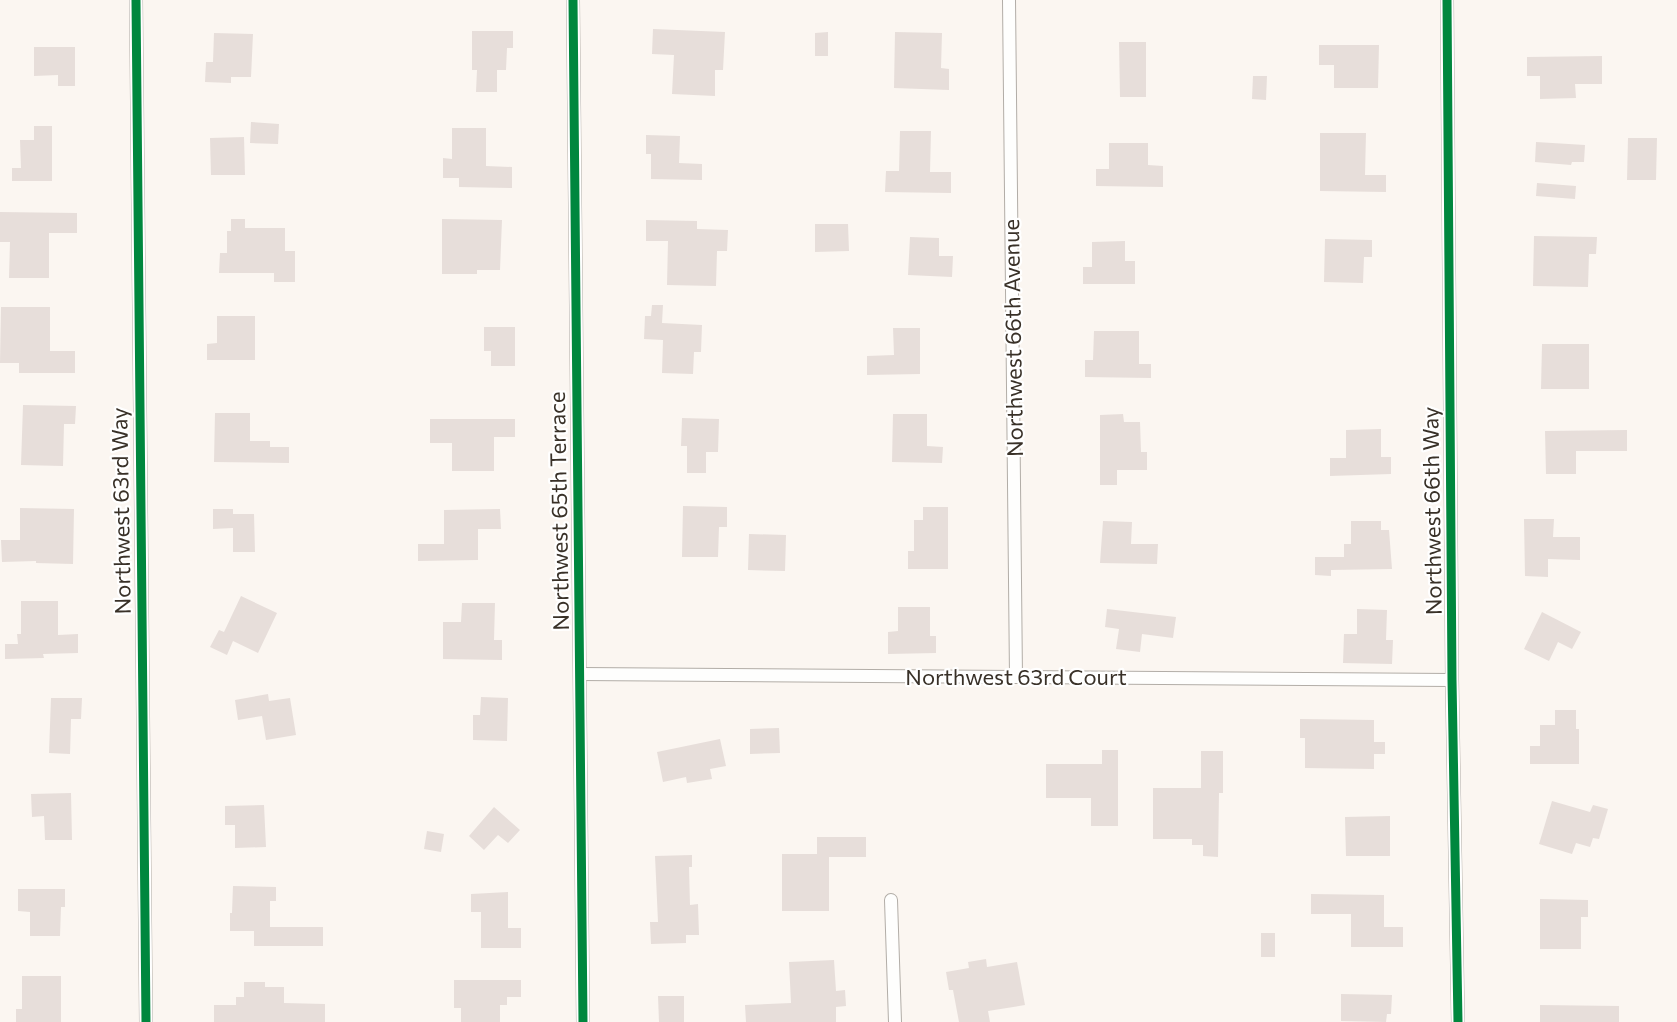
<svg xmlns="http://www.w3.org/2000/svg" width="1677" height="1022" font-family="Commissioner,sans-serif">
<rect width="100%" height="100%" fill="#fbf6f1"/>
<g fill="#e7deda">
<polygon points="653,29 725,32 723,70 715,70 715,96 672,94 674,55 652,54"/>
<polygon points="472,31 513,31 513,48 507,48 506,70 497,70 497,92 476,92 477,70 472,70"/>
<polygon points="828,32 828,56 815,56 815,33"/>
<polygon points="895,32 942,33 941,68 949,69 949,90 894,88"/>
<polygon points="214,33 253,34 251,77 231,77 231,83 205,82 206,62 213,62"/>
<polygon points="1119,42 1146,42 1146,97 1120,97"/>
<polygon points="1319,45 1379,45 1378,88 1334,88 1334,65 1319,65"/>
<polygon points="34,47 75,47 75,86 58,86 58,75 34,76"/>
<polygon points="1602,56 1602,84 1575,84 1576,98 1540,99 1540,76 1527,76 1527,57"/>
<polygon points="1253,76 1267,76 1266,100 1252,99"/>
<polygon points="251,122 279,124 278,144 250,143"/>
<polygon points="34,126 52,126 52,181 12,181 12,168 21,168 20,140 34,140"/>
<polygon points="452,128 486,128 486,166 512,167 512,188 459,187 459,178 443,178 443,158 452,159"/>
<polygon points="900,131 931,131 930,172 951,172 951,193 885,192 886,171 899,171"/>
<polygon points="1320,133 1366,133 1365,175 1386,175 1386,192 1320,191"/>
<polygon points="646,135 680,136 679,163 702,164 702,180 651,179 651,154 646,154"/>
<polygon points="244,137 245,175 211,175 210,138"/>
<polygon points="1628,138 1657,138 1656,180 1627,180"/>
<polygon points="1536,142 1585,145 1584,162 1572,162 1571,165 1535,162"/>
<polygon points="1109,143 1148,143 1148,165 1163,166 1163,187 1096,186 1096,169 1109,169"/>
<polygon points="1537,183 1576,186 1575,199 1536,196"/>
<polygon points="0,212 77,213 77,233 49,233 49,278 9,278 10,242 0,242"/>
<polygon points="231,219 245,219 245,228 285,228 285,251 295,251 295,282 274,282 274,273 219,273 220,253 227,253 227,231 231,231"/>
<polygon points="442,219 502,220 500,270 477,270 477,274 442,274"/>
<polygon points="646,220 697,221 697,229 728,230 727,251 717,251 716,286 667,285 668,241 646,241"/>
<polygon points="815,224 848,224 849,251 815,252"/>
<polygon points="1534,236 1597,237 1596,254 1589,254 1588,287 1533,286"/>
<polygon points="910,237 939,238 939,256 953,256 952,277 908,275"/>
<polygon points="1325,239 1372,240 1372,257 1364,257 1363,283 1324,282"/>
<polygon points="1125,241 1125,261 1135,261 1135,284 1083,284 1083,267 1092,267 1092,242"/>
<polygon points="652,305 663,305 662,323 702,325 701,352 694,352 693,374 662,373 663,340 644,339 645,316 651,316"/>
<polygon points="1,307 50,307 50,351 75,351 75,373 19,373 19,363 0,363"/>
<polygon points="217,316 255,316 255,360 207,360 207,344 217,343"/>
<polygon points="484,327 515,327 515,366 491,366 491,351 484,351"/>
<polygon points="893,328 920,328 920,374 867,375 867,356 894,355"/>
<polygon points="1094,331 1139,331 1139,364 1151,364 1151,378 1085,377 1085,360 1093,360"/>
<polygon points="1542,344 1589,344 1589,389 1541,389"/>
<polygon points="23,405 76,406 75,424 64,424 63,466 21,465"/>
<polygon points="215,413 250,413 250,441 270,441 270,447 289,447 289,463 214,462"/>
<polygon points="893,414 927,414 927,446 943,447 942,463 892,462"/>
<polygon points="1123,414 1124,422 1140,422 1141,452 1147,452 1147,470 1117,470 1117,485 1100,485 1100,415"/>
<polygon points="682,418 719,419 718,452 706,452 706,473 687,473 687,446 681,446"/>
<polygon points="430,419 515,419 515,437 494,437 494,471 452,471 452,443 430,443"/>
<polygon points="1381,429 1381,457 1391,457 1391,474 1330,476 1330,458 1346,458 1346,430"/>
<polygon points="1627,430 1627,451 1576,451 1576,474 1546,474 1545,431"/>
<polygon points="683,506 727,507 727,527 719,527 718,557 682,557"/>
<polygon points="923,507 948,507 948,569 908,569 908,551 914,551 914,520 923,520"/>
<polygon points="20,508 74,509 73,564 36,563 36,561 2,562 1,540 20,540"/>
<polygon points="213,509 233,509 233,514 254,514 255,552 233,552 233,528 213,529"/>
<polygon points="500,509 501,529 478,529 478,560 418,561 418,544 444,544 444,510"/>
<polygon points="1524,519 1554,519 1553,537 1580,537 1580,560 1548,559 1548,577 1525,576"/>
<polygon points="1103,521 1132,522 1131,544 1158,544 1157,564 1100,563"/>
<polygon points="1351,521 1381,521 1381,530 1389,530 1392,569 1331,570 1331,576 1315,575 1315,557 1344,557 1344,544 1351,544"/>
<polygon points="749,534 786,535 785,571 748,570"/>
<polygon points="241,596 277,613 258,653 233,641 227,655 210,647 219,630 224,632"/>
<polygon points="21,601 58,601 58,635 78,634 78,653 43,654 44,658 5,659 5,644 18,644 17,634 21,634"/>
<polygon points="462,603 495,603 494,640 502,640 502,660 443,659 443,622 461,622"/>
<polygon points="898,607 930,607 930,636 936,636 936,653 888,654 888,632 898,631"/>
<polygon points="1107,609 1176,617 1173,638 1142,634 1140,652 1116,649 1119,629 1105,627"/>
<polygon points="1357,609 1387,610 1386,640 1393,640 1392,664 1343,663 1344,634 1357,634"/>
<polygon points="1542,612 1581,632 1572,649 1558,642 1549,661 1524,649"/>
<polygon points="268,694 269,701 290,698 296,735 266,740 262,716 238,720 235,700"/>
<polygon points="481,697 508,698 507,741 473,740 473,715 480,715"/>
<polygon points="51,698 82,698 81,719 71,719 70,754 49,753"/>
<polygon points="1555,710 1576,710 1576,729 1579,729 1579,764 1530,764 1530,746 1540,746 1540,725 1555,725"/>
<polygon points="1300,719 1374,720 1374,742 1385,742 1385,754 1374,754 1374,769 1305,768 1305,738 1300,738"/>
<polygon points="779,728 780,753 750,754 750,729"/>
<polygon points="720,739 726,766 710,769 712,779 687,783 686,777 663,782 657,752"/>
<polygon points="1102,750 1118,750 1118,826 1091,826 1091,798 1046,798 1046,764 1102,764"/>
<polygon points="1201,751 1223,751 1223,793 1219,793 1218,857 1203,856 1203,845 1192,845 1192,839 1153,839 1153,788 1201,788"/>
<polygon points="71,793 72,840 45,840 44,816 32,817 31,794"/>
<polygon points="1552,801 1590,812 1593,805 1608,809 1599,839 1593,838 1590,847 1576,843 1572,854 1539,844"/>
<polygon points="264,805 266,847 235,848 235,825 225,825 225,806"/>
<polygon points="494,807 520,830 508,843 498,835 484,850 469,836"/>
<polygon points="1390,816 1390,856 1346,856 1345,817"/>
<polygon points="427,831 444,834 441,852 424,849"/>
<polygon points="817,837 866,837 866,857 829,857 829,911 782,911 782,854 817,854"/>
<polygon points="692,855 692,867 689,867 690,905 698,904 699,935 686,935 686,943 651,944 650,922 658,922 655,856"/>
<polygon points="233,886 276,887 276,901 270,901 270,927 323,927 323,946 254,946 254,931 230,931 230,913 232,913"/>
<polygon points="18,889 65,889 65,907 61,907 60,936 30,936 30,912 18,911"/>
<polygon points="508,892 508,928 521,928 521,948 481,948 481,912 471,912 471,894"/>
<polygon points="1311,894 1384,895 1384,927 1403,927 1403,947 1351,947 1351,914 1311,914"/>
<polygon points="1540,899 1588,900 1588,917 1581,917 1581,949 1540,949"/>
<rect x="1261" y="933" width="14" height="24"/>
<polygon points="986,959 987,967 1017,962 1025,1005 988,1011 990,1022 959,1022 953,990 949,990 946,972 969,968 968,962"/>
<polygon points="834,960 836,991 845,990 846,1006 836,1007 836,1022 746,1022 745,1005 791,1003 789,962"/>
<polygon points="22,976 61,976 61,1022 16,1022 16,1009 22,1009"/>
<polygon points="454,980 521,980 521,997 507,997 507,1005 500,1005 500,1022 461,1022 461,1008 454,1008"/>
<polygon points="244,982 265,982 265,987 284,987 284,1003 325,1004 325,1022 214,1022 214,1005 236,1005 236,997 244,997"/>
<polygon points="1341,994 1392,995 1391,1014 1387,1014 1386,1022 1341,1021"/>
<polygon points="658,996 684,996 684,1022 659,1022"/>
<polygon points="1540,1005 1619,1006 1619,1022 1540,1022"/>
</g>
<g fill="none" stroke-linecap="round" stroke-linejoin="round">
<g stroke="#b2ada7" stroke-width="14">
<g id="street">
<polyline points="136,0 146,1022"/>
<polyline points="573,0 583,1022"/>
<polyline points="1009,0 1016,677"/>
<polyline points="1447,0 1452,680 1458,1022"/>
<polyline points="580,674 1452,680"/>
<polyline points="891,900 895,1022"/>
</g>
</g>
<use href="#street" stroke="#fefefd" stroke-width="12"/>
<g stroke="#fff" stroke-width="13">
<g id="cycleway">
<polyline points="136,0 146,1022"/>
<polyline points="573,0 583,1022"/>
<polyline points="1447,0 1452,680 1458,1022"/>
</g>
</g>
<use href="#cycleway" stroke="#00873e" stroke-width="9"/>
</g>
<g text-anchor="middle" stroke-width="4.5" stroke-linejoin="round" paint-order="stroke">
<g font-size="22" fill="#393128" stroke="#fff">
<text transform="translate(1013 338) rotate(-91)" y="8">Northwest 66th Avenue</text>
<text transform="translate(121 511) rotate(-91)" y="8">Northwest 63rd Way</text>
<text transform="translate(559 511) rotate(-91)" y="8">Northwest 65th Terrace</text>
<text transform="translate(1432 511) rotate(-91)" y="8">Northwest 66th Way</text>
<text x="1016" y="685">Northwest 63rd Court</text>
</g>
</g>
</svg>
